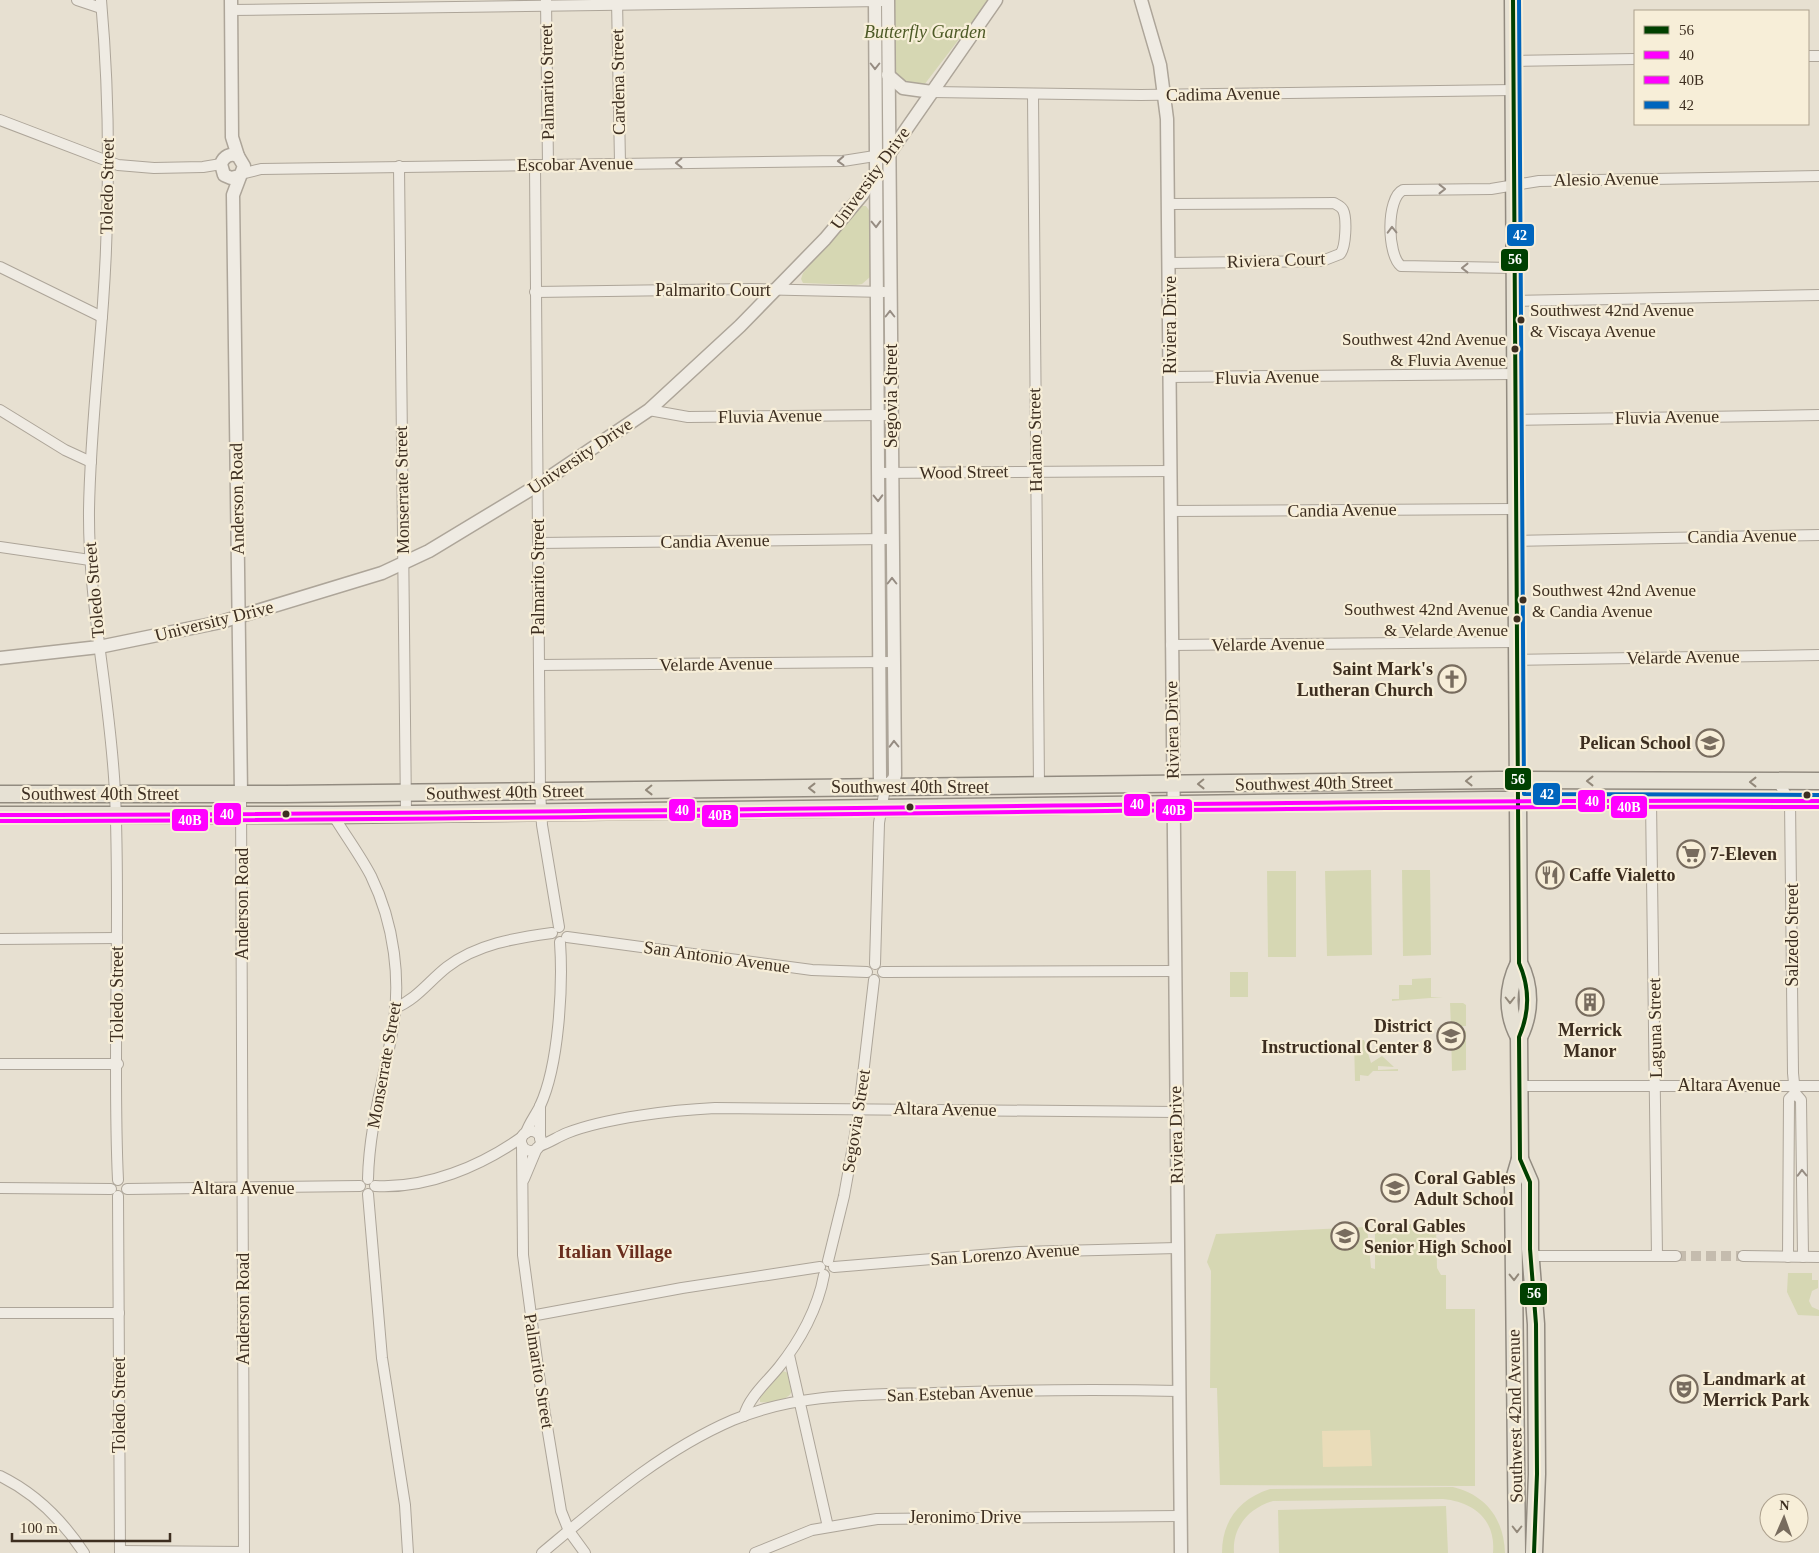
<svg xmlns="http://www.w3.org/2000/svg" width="1819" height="1553" font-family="Georgia,serif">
<rect width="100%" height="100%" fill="#e7e0d1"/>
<g fill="#d6d7b3">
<polygon points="893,0 989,0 924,85 905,83 894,71"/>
<polygon points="860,206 866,206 871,213 870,277 862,284 856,285 803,283 801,279 803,273"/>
<polygon points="1371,870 1372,955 1327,956 1325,871"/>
<polygon points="1402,870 1430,870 1431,955 1403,956"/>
<polygon points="1267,871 1296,871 1296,957 1268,957"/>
<rect x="1230" y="972" width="18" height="25"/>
<polygon points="1431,978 1431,997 1443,997 1392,1001 1392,999 1399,999 1399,985 1412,985 1412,979"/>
<polygon points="1450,1003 1463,1003 1466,1005 1466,1026 1451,1027"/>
<polygon points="1466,1031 1466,1070 1452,1071 1451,1032"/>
<polygon points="1354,1040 1364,1040 1371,1063 1382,1056 1394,1067 1378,1066 1378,1070 1398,1069 1398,1071 1373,1071 1368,1076 1360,1075 1360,1081 1355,1081"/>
<polygon points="1436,1224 1437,1268 1441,1275 1446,1275 1446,1309 1475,1309 1475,1486 1220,1485 1217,1388 1210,1388 1211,1271 1207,1262 1216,1234 1367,1227 1371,1268 1375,1269 1375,1225"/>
<polygon points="1788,1273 1812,1273 1812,1280 1818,1280 1818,1288 1812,1291 1809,1301 1812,1307 1819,1310 1819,1316 1798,1315 1787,1292"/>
<path d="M783,1371L788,1373C789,1378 792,1385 792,1389C792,1401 768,1403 760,1402V1397Z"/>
<path d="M1453,1487C1486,1495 1504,1519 1505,1553H1493C1496,1520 1474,1502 1443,1499L1273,1501C1249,1508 1232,1527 1234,1553H1222C1222,1521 1239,1499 1270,1489Z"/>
<polygon points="1446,1506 1448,1553 1279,1553 1278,1510"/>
</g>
<polygon fill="#eadcb9" points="1370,1430 1372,1466 1323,1467 1322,1431"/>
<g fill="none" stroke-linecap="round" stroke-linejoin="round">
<polyline stroke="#c5bcae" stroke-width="10" stroke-dasharray="10 5" stroke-linecap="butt" points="1676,1256 1743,1256"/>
<g stroke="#ada599" stroke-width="12">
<g id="minor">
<polyline points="77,0 101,8"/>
<path d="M101,0C110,101 110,202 103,303C98,372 90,441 89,510C88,606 111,699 115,794C121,922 112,1053 118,1180"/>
<polyline points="546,0 548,165"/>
<polyline points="617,0 620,163"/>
<polyline points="231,10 882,1"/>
<polyline points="1808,56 1819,56"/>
<polyline points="1514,61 1635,59"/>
<polyline points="932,92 1141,95 1514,90"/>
<polyline points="1033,95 1039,786"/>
<polyline points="0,120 118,165 154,168 203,167 221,164"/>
<polyline points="535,165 540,791 542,825 559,927"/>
<polyline points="399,166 406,813"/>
<polyline points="241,174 261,169 843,161 881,155"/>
<path d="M1169,204L1334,203C1337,205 1341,206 1343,210C1347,218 1346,248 1340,254L1322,261L1169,263"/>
<polyline points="0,267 102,317"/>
<path d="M1513,268L1401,266C1387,255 1386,198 1403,190L1491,189L1539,181L1819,176"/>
<polyline points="535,292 751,289 884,292"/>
<polyline points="1513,301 1819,295"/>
<polyline points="1170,377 1514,374"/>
<polyline points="0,410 65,450 91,462"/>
<polyline points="649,410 688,417 885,415"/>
<polyline points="1515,420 1819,415"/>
<polyline points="878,473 1170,471"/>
<polyline points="1170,511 1515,509"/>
<polyline points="1515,541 1819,535"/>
<polyline points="538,543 886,539"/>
<polyline points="0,547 90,560"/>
<polyline points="1171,645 1516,642"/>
<polyline points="1516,660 1819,655"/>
<polyline points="539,665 893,662"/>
<polyline points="1778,782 1790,801 1793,1073 1795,1093 1801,1100 1803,1257"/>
<polyline points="241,794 244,1553"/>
<polyline points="1651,801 1657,1256"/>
<path d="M333,815C345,835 360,855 371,876C394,923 402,981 392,1033C383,1082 369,1129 368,1179"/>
<polyline points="567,937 812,970 867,972"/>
<polyline points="0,939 117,938"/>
<polyline points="875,964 879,823 885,788"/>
<polyline points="883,972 1175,971"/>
<path d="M395,1008C417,999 429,981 447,967C477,944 515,938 552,933"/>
<polyline points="0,1064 118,1064"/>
<polyline points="1520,1086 1819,1086"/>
<polyline points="540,1106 540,1139"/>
<circle cx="531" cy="1141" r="10"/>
<path d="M526,1133C529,1123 536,1115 540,1106C559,1065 563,986 560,942"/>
<polyline points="522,1145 523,1255 541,1390 561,1511 569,1531 585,1553"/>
<path d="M539,1146C549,1143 557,1137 567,1133C605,1118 673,1110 715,1108L1176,1112"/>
<polyline points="524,1179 537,1148"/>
<path d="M375,1186C427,1189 481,1166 522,1137"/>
<polyline points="0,1188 111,1189"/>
<polyline points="127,1189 360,1186"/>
<polyline points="368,1194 382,1358 405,1505 408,1553"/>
<polyline points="118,1196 120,1553"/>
<polyline points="1531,1256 1676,1256"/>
<polyline points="1743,1256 1819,1257"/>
<polyline points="1788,1257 1789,1099 1795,1093"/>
<polyline points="828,1261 844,1196 858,1118 874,980"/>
<polyline points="834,1267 1019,1252 1177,1248"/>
<polyline points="0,1313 119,1313"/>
<polyline points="531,1316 682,1288 820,1267"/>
<polyline points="789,1355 828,1527"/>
<path d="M744,1416C749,1397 767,1382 779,1367C800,1341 818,1308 824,1275"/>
<path d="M0,1476C35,1493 63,1521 84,1553"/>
<polyline points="120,1551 244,1552"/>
<path d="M542,1553C602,1503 661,1451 733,1420C797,1393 866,1395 934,1393C1015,1390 1097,1389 1179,1391"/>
<polyline points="755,1553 812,1530 877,1519 1180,1516"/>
</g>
</g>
<g stroke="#ada599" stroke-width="15">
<g id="tertiary">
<polyline points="231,0 232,137 238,156"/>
<polyline points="875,0 880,779 885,788 894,779 895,775 888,0"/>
<polyline points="1141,0 1160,65 1167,119 1181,1553"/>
<polyline points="888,75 903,88 932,92"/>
<polyline points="889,154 996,0"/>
<path d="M239,176L231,178L224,175L221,164C224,156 230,153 238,156L244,166L233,195L241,794"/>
<polyline points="0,658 99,647 221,622 382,573 429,551 538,485 649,410 740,326 825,239 862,195 875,175"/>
</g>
</g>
<g stroke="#928b80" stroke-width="19">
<g id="primary">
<path d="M1513,0L1519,963C1531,986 1531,1013 1519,1037L1520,1159L1513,1183L1517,1553"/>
<polyline points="0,794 285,794 1499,780 1819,781"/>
<polyline points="0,815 333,815 1492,800 1819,801"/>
<path d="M1519,963C1507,987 1506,1013 1519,1037"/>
<polyline points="1520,1159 1530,1182 1530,1249 1536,1324 1537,1474 1534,1553"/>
</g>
</g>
<use href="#minor" stroke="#efebe3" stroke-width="10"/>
<use href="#tertiary" stroke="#efebe3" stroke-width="12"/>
<use href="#primary" stroke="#e6e1d4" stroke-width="16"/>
<g stroke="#f7eed8" stroke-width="8">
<path id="bus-1" d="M1513,0L1519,963C1530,988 1530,1012 1519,1037L1520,1159L1530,1182V1249L1536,1324L1537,1474L1534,1553"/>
</g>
<g stroke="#f7eed8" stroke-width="8">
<path id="bus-2" d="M0,815C606,815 1213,799 1819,801"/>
</g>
<g stroke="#f7eed8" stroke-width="8">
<path id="bus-3" d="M0,821C606,821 1213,805 1819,807"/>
</g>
<g stroke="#f7eed8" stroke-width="8">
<polyline id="bus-4" points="1519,0 1524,794 1819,795"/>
</g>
<use href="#bus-1" stroke="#004000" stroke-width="4"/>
<use href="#bus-2" stroke="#f0f" stroke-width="4"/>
<use href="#bus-3" stroke="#f0f" stroke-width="4"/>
<use href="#bus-4" stroke="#0065bd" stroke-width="4"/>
</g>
<defs><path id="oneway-chevron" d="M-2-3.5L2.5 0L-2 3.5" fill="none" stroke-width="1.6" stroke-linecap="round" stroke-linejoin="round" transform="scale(1.25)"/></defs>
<g stroke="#968c82">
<use href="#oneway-chevron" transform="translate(875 66) rotate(90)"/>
<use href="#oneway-chevron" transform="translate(841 161) rotate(178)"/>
<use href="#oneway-chevron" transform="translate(679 163) rotate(179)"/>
<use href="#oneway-chevron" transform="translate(1442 189)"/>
<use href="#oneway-chevron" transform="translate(876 224) rotate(88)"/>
<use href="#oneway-chevron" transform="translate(1392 230) rotate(-91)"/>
<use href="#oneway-chevron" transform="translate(1465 268) rotate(180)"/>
<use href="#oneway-chevron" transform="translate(890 314) rotate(-90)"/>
<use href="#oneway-chevron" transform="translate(878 498) rotate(89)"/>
<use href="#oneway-chevron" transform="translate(892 581) rotate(-90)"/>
<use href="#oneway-chevron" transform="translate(894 744) rotate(-91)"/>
<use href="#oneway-chevron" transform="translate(1802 1173) rotate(-91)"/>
</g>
<g stroke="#92887a">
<use href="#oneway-chevron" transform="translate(1469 781) rotate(179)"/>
<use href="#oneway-chevron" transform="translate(1590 781) rotate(-180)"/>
<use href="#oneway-chevron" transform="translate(1753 782) rotate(-180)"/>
<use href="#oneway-chevron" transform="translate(1201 784) rotate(179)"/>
<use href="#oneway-chevron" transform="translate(812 788) rotate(-180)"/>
<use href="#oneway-chevron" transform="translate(649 790) rotate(179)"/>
<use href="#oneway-chevron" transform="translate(1510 1000) rotate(90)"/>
<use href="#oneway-chevron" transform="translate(1514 1277) rotate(89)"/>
<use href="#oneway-chevron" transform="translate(1517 1529) rotate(90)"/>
</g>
<defs>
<g id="church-ring" transform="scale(1.4375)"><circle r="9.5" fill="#f7eed8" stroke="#786c5e" stroke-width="1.5"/><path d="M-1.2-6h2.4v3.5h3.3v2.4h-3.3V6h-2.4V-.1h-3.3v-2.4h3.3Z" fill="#786c5e"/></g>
<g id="school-ring" transform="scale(1.4375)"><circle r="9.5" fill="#f7eed8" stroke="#786c5e" stroke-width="1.5"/><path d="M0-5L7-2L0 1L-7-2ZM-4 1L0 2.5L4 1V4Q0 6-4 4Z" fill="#786c5e"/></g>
<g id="supermarket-ring" transform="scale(1.4375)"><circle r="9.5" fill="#f7eed8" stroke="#786c5e" stroke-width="1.5"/><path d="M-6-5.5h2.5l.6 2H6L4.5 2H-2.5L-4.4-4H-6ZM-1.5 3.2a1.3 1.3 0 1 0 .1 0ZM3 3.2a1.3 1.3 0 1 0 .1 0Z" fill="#786c5e"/></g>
<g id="restaurant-ring" transform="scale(1.4375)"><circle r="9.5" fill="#f7eed8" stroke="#786c5e" stroke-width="1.5"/><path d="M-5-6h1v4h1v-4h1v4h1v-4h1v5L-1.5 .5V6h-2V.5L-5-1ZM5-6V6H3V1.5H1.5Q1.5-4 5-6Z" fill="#786c5e"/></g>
<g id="building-ring" transform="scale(1.4375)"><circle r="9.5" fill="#f7eed8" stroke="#786c5e" stroke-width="1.5"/><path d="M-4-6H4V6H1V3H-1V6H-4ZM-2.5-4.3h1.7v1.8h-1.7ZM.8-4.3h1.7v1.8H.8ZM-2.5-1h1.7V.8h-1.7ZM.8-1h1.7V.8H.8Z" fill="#786c5e"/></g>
<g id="theatre-ring" transform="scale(1.4375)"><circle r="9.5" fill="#f7eed8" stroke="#786c5e" stroke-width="1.5"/><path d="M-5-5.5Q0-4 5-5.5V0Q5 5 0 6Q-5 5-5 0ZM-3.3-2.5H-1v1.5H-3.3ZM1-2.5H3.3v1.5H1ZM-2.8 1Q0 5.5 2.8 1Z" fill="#786c5e"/></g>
</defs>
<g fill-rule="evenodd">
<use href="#church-ring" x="1452" y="679"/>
<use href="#school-ring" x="1710" y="743"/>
<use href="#supermarket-ring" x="1691" y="854"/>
<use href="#restaurant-ring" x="1550" y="875"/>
<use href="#building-ring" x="1590" y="1002"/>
<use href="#school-ring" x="1451" y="1036"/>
<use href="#school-ring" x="1395" y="1188"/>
<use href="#school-ring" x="1345" y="1236"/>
<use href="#theatre-ring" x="1684" y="1389"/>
</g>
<g fill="#3d2e20" stroke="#f7eed8" stroke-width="2">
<circle cx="1521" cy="320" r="4.5"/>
<circle cx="1515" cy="349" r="4.5"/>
<circle cx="1523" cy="600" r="4.5"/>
<circle cx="1517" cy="619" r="4.5"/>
<circle cx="1807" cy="795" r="4.5"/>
<circle cx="910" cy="807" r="4.5"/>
<circle cx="286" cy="814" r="4.5"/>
</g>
<g text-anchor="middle" stroke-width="4.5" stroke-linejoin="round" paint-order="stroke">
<g font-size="17" fill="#3d2e20" stroke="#f7eed8" text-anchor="start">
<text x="1530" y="316">Southwest 42nd Avenue<tspan x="1530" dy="21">&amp; Viscaya Avenue</tspan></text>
<text x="1506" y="345" text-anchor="end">Southwest 42nd Avenue<tspan x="1506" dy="21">&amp; Fluvia Avenue</tspan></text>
<text x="1532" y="596">Southwest 42nd Avenue<tspan x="1532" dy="21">&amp; Candia Avenue</tspan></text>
<text x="1508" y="615" text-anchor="end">Southwest 42nd Avenue<tspan x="1508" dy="21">&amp; Velarde Avenue</tspan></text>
</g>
<g font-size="18" font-style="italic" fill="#4d5a26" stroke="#f7eed8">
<text x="925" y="38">Butterfly Garden</text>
</g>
<g font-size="18" fill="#3d2e20" stroke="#f7eed8">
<text transform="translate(547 82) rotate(-91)" y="6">Palmarito Street</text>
<text transform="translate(618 82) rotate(-91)" y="6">Cardena Street</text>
<text transform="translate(1223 94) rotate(-1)" y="6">Cadima Avenue</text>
<text transform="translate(575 164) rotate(-1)" y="6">Escobar Avenue</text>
<text transform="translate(870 178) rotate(-54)" y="6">University Drive</text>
<text transform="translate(1606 179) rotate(-1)" y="6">Alesio Avenue</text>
<text transform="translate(107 186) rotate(-89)" y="6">Toledo Street</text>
<text transform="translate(1276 260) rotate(-2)" y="6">Riviera Court</text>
<text x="713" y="296">Palmarito Court</text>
<text transform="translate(1170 325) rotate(-90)" y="6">Riviera Drive</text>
<text transform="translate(1267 377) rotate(-1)" y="6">Fluvia Avenue</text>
<text transform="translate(891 396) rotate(-90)" y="6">Segovia Street</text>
<text transform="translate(770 416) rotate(-1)" y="6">Fluvia Avenue</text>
<text transform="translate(1667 417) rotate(-1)" y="6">Fluvia Avenue</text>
<text transform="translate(1035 440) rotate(-91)" y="6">Harlano Street</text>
<text transform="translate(580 456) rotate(-34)" y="6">University Drive</text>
<text transform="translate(964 472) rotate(-1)" y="6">Wood Street</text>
<text transform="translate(402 490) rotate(-91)" y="6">Monserrate Street</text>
<text transform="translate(237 499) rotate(-91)" y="6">Anderson Road</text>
<text transform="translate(1342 510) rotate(-1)" y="6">Candia Avenue</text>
<text transform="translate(1742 536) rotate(-1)" y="6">Candia Avenue</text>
<text transform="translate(715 541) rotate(-1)" y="6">Candia Avenue</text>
<text transform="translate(538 577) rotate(-90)" y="6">Palmarito Street</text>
<text transform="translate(94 590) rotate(-95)" y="6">Toledo Street</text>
<text transform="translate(214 621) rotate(-14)" y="6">University Drive</text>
<text transform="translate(1268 644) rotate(-1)" y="6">Velarde Avenue</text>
<text transform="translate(1683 657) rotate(-1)" y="6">Velarde Avenue</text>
<text transform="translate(716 664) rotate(-1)" y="6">Velarde Avenue</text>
<text transform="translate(1172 730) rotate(-91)" y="6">Riviera Drive</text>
<text transform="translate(1314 783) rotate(-1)" y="6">Southwest 40th Street</text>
<text x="910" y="793">Southwest 40th Street</text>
<text transform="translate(505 792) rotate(-1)" y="6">Southwest 40th Street</text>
<text x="100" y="800">Southwest 40th Street</text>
<text transform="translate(242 904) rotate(-90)" y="6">Anderson Road</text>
<text transform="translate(1792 935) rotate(-90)" y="6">Salzedo Street</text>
<text transform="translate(717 957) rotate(8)" y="6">San Antonio Avenue</text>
<text transform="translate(117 994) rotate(-90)" y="6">Toledo Street</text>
<text transform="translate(1655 1028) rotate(-91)" y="6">Laguna Street</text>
<text transform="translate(384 1065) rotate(-80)" y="6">Monserrate Street</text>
<text x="1729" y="1091">Altara Avenue</text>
<text transform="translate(945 1109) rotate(1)" y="6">Altara Avenue</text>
<text transform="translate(856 1121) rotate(-81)" y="6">Segovia Street</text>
<text transform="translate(1176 1135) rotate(-91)" y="6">Riviera Drive</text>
<text x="243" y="1194">Altara Avenue</text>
<text transform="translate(1005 1254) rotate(-4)" y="6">San Lorenzo Avenue</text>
<text transform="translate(243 1309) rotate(-90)" y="6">Anderson Road</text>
<text transform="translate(539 1371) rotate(81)" y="6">Palmarito Street</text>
<text transform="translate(960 1393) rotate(-2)" y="6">San Esteban Avenue</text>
<text transform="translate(119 1405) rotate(-90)" y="6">Toledo Street</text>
<text transform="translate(1515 1416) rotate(-91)" y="6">Southwest 42nd Avenue</text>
<text x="965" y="1523">Jeronimo Drive</text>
</g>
<g font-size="18" font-weight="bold" fill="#3d2e20" stroke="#f7eed8" text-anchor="start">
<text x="1433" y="675" text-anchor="end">Saint Mark's<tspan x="1433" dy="21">Lutheran Church</tspan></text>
<text x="1691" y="749" text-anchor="end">Pelican School</text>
<text x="1710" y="860">7-Eleven</text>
<text x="1569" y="881">Caffe Vialetto</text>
<text x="1432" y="1032" text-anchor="end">District<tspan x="1432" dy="21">Instructional Center 8</tspan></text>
<text x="1590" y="1036" text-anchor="middle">Merrick<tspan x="1590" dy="21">Manor</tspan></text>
<text x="1414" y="1184">Coral Gables<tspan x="1414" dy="21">Adult School</tspan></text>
<text x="1364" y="1232">Coral Gables<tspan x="1364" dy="21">Senior High School</tspan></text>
<text x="1703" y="1385">Landmark at<tspan x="1703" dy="21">Merrick Park</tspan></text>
</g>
<g font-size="19" font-weight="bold" fill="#6b2e1e" stroke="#f7eed8">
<text x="615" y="1258">Italian Village</text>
</g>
</g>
<g stroke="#f7eed8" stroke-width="2">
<rect x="1506" y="223" width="29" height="24" rx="5" fill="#0065bd"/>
<rect x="1500" y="248" width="29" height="24" rx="5" fill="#004000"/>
<rect x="1504" y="767" width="28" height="24" rx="5" fill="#004000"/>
<rect x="1532" y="782" width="29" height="24" rx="5" fill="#0065bd"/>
<rect x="1577" y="789" width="29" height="24" rx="5" fill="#f0f"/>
<rect x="1123" y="793" width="28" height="24" rx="5" fill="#f0f"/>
<rect x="1610" y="795" width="38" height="24" rx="5" fill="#f0f"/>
<rect x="668" y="798" width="28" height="24" rx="5" fill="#f0f"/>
<rect x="1155" y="798" width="38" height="24" rx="5" fill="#f0f"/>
<rect x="213" y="802" width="29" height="24" rx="5" fill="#f0f"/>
<rect x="701" y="804" width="38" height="24" rx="5" fill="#f0f"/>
<rect x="171" y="808" width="38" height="24" rx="5" fill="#f0f"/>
<rect x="1519" y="1282" width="29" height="24" rx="5" fill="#004000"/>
</g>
<g font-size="14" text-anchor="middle" font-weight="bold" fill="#fff">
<text x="1520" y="240">42</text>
<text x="1515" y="264">56</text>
<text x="1518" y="784">56</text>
<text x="1547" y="799">42</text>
<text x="1592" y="806">40</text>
<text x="1137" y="809">40</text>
<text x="1629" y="812">40B</text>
<text x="682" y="815">40</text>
<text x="1174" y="815">40B</text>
<text x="227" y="819">40</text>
<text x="720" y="820">40B</text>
<text x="190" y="825">40B</text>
<text x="1534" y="1298">56</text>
</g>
<rect x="1634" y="10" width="175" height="115" fill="#f7eed8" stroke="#ada18e"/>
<rect x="1644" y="26" width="25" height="8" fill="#004000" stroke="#ada18e"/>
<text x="1679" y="35" font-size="15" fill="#3d2e20">56</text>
<rect x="1644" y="51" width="25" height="8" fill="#ff00ff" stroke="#ada18e"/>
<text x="1679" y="60" font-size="15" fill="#3d2e20">40</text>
<rect x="1644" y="76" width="25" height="8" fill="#ff00ff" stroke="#ada18e"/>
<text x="1679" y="85" font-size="15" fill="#3d2e20">40B</text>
<rect x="1644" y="101" width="25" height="8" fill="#0065bd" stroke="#ada18e"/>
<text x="1679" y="110" font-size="15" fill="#3d2e20">42</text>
<g transform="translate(1784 1518) rotate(2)"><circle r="24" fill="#f7eed8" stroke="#ada18e"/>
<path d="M0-4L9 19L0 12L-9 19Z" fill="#786c5e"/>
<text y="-8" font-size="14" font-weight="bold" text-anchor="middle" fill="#3d2e20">N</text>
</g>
<path d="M12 1533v8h158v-8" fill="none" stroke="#3d2e20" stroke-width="2.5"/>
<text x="20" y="1533" font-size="15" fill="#3d2e20" stroke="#f7eed8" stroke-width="4" paint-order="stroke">100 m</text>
</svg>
